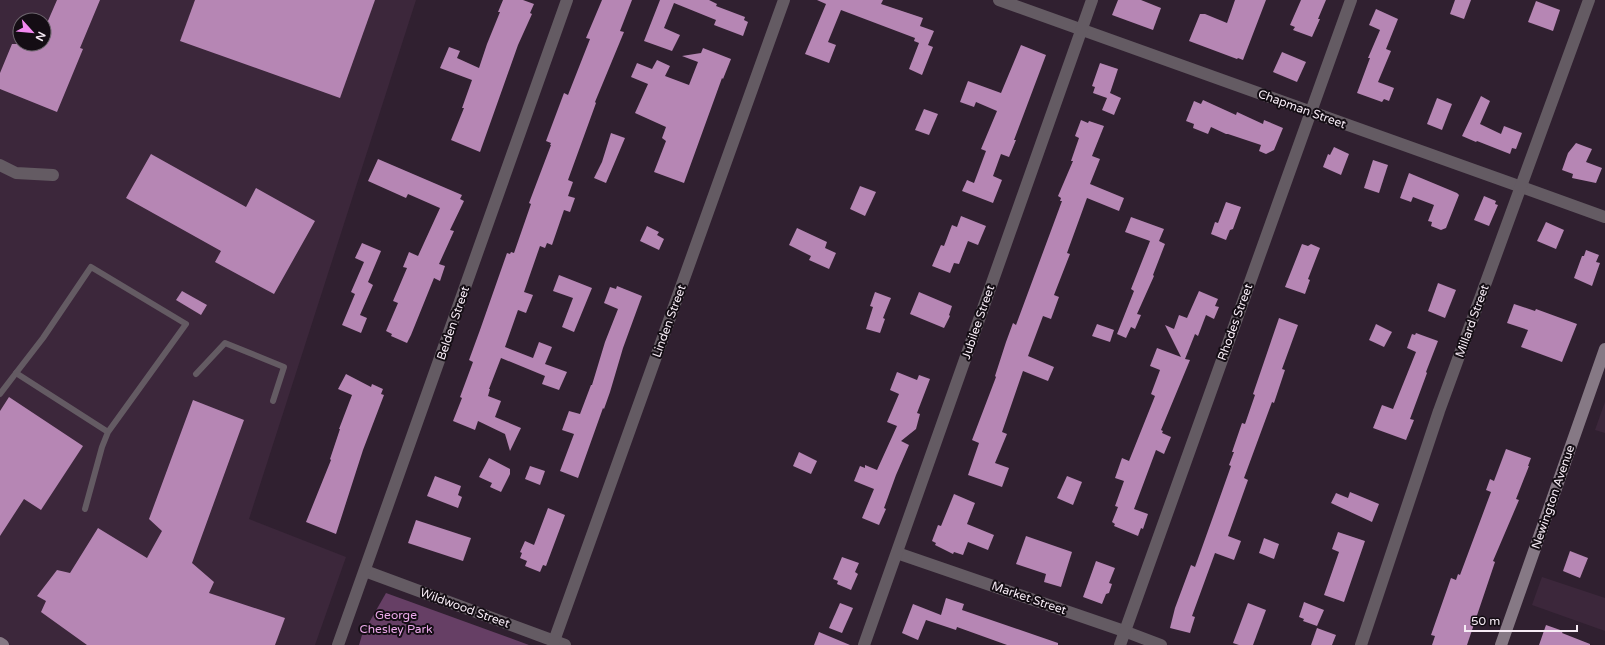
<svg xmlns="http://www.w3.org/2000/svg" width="1605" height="645" font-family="'Varela Round',sans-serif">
<rect width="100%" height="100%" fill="#302030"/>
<g fill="#3c273b" fill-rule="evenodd">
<path d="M0,0H416L249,519L346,557L315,645H0ZM20,20H44V44H20Z"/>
<polygon points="1605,402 1605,433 1595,430"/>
<polygon points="1542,577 1605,598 1605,631 1532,605"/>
</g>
<polygon fill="#663f65" points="386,593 529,645 359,645 362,635"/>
<g fill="#b686b4">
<polygon points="57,0 100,0 80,48 83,49 57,112 0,89 0,73 12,44 44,44 44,30"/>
<polygon points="195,0 375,0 340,98 180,41"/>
<polygon points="503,0 523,0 534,4 530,13 532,14 518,45 480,152 451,140 464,108 462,108 472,80 440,68 449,47 460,51 457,58 479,68 487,44 500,12 498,12"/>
<polygon points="602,0 632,0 620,31 624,32 595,102 596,103 568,180 573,182 568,196 575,198 570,212 564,210 552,245 547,243 545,248 540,246 524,292 533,295 526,313 518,310 505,347 533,358 539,342 552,347 545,364 567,372 559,390 542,384 545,376 501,358 489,389 490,389 488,396 501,401 495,417 521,428 510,451 505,434 478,421 475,430 453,421 462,398 460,397 473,362 469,360 480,330 507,253 510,254 511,252 514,253 531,204 529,203 551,145 550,145 551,143 546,141 564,93 568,95 590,39 586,38"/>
<polygon points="660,0 709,0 717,4 716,6 745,17 744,20 748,22 743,36 714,25 716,20 674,3 664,28 680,35 672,51 644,41"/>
<polygon points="817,0 883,0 881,4 923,18 920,26 934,31 928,45 933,47 922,75 909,69 919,43 914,41 915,38 841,10 828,42 836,45 829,63 805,54 826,4"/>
<polygon points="1118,0 1141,0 1161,8 1153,30 1112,15"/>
<polygon points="1235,0 1266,0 1243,60 1238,58 1237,59 1189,41 1200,14 1205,14 1227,23"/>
<polygon points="1301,0 1326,0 1318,19 1320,19 1312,37 1293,30 1295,27 1290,25"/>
<polygon points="1455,0 1471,0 1464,19 1450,14"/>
<polygon points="1536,1 1560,10 1553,31 1528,22"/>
<polygon points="1376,9 1398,19 1386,49 1391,51 1378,82 1394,88 1389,101 1384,99 1382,102 1357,93 1367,66 1370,58 1368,58 1380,30 1369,25"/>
<polygon points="1021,45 1046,55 1014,140 1016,140 1009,157 1001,154 993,176 1002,180 993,203 962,191 967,180 974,183 986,151 981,149 997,111 976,102 974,107 960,102 968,81 1001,93"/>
<polygon points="703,48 731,59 723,79 722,78 684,183 654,172 666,141 662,138 666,127 635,113 648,84 631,77 637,63 652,69 657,60 670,66 665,76 689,85 698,62 682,56 701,53"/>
<polygon points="1282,52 1306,62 1297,82 1273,72"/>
<polygon points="1100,63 1118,69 1110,93 1121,98 1114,115 1102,110 1107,98 1093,93 1095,87 1092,86"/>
<polygon points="1481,96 1490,101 1480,124 1501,134 1504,126 1522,133 1516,149 1512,148 1510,154 1477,141 1476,142 1462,136"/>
<polygon points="1437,98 1452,104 1442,130 1427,124"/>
<polygon points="1203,100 1236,115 1237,112 1263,124 1264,120 1283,128 1274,150 1266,154 1259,151 1261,145 1228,134 1226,134 1211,127 1208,134 1193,128 1194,124 1186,121 1194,101 1201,104"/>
<polygon points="924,109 938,114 929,135 915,130"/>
<polygon points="1081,120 1088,123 1089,121 1104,126 1092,156 1100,159 1090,184 1124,198 1119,211 1087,198 1067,253 1070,254 1054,295 1059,297 1051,319 1043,316 1028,356 1054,367 1048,381 1023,371 1002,432 1007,434 995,463 1009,468 1002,487 968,475 979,443 972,440 996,377 995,376 1006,342 1013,323 1016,325 1062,201 1060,201 1061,198 1058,196 1073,161 1071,161 1079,138 1075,136"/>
<polygon points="611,133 625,138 606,183 594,178 602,162"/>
<polygon points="1576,143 1592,149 1586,162 1602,168 1596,183 1572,178 1573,174 1562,170 1568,153"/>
<polygon points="1334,147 1349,154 1341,175 1323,167 1328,154 1330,155"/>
<polygon points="151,154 246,207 256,188 315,221 274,294 215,262 221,251 126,198"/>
<polygon points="378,159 462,195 460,199 464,201 450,230 454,231 439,264 445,266 440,281 434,278 411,335 407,343 391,336 392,334 386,331 398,303 393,301 407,268 403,267 409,252 418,256 440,208 408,194 406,198 368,181"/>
<polygon points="1373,160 1388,165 1379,193 1364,188"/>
<polygon points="1409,173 1457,193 1459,195 1446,228 1441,230 1431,226 1432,222 1428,221 1434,205 1413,197 1411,202 1400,198"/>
<polygon points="860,186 876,192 865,216 850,209"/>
<polygon points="1484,196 1496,201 1495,204 1498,205 1489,226 1474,220"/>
<polygon points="1226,202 1241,207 1233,229 1230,230 1226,240 1211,234 1215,222 1218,223"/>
<polygon points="961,216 986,226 978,245 968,241 959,264 954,263 950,273 932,266 941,245 944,246 952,225 957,227"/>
<polygon points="1131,217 1164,229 1159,241 1165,244 1153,275 1154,276 1137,314 1141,315 1135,329 1131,327 1126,338 1117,334 1134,291 1131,289 1150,241 1125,232"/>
<polygon points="1546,222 1564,230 1556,249 1537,241"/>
<polygon points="647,226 659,232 657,235 664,239 659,250 640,241"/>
<polygon points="797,228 827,242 825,248 836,253 829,269 809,260 811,256 789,245"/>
<polygon points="362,243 381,251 368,282 373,285 360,315 367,318 361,333 342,325 355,294 351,292 364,262 355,258"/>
<polygon points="1302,244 1308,246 1311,244 1320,248 1308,279 1310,280 1305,294 1285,287"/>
<polygon points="1586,250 1599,255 1596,262 1600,263 1592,286 1574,278 1582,256 1584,256"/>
<polygon points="559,275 592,288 574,332 562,327 573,298 553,291"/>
<polygon points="1438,283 1456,290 1445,318 1428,311"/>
<polygon points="617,286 642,296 623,348 610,392 604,409 603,408 578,478 560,471 574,434 562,430 569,411 580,414 591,385 592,385 605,342 618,309 604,303 610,287 616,289"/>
<polygon points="182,291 207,305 201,315 176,300"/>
<polygon points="1199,291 1218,299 1215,306 1219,307 1214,319 1206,315 1198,336 1195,334 1185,359 1190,360 1161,430 1163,431 1162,433 1171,437 1164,454 1156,450 1134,509 1148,514 1143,529 1141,528 1138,536 1114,526 1115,524 1112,522 1118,507 1115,506 1124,481 1115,478 1122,458 1129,461 1155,396 1151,394 1160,370 1150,366 1157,348 1181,357 1165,325 1174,329 1179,315 1187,318"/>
<polygon points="875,292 891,298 883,318 885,319 880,333 866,329 873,307 870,306"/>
<polygon points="919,292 952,306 949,315 950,316 944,328 910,314"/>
<polygon points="1514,304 1535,311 1536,309 1577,324 1562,362 1521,347 1528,330 1507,323"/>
<polygon points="1279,318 1298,325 1282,369 1285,370 1274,403 1272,402 1244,478 1248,480 1228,536 1241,541 1234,560 1215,553 1192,616 1195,617 1190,633 1170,628 1175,608 1191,565 1195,567 1214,514 1231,466 1229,465 1234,452 1232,452 1242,423 1245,424 1255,395 1253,394"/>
<polygon points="1097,324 1114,330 1110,342 1092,336"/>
<polygon points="1376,324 1392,332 1384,347 1369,340"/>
<polygon points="1416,333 1438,341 1426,372 1427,373 1410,419 1414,420 1406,440 1373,428 1382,405 1393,409 1416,352 1407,348 1412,334 1415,335"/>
<polygon points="897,372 917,380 919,375 930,379 917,413 920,414 916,429 901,441 909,445 896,475 884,508 886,509 879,525 862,518 874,489 854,481 860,466 865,468 865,465 877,470 897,426 887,422 899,394 890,390"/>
<polygon points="346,374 371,387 372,384 383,389 381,394 384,395 363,450 336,534 306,522 331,460 330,459 340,429 339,429 352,395 338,389"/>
<polygon points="9,397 83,446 41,510 24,499 0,536 0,411"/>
<polygon points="193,400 244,420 192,563 214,582 209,593 285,618 275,645 87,645 41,612 46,601 37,596 57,570 70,573 98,528 147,558 162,531 149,519"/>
<polygon points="1506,449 1531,458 1528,466 1529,466 1516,499 1519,500 1493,561 1495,562 1467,645 1432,645 1435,636 1431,635 1451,578 1456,580 1458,574 1460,575 1491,492 1486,490 1490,479 1494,481"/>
<polygon points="799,452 817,461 811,474 793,466"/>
<polygon points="489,458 510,469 510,474 501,492 490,487 492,483 479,477"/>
<polygon points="530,466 545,471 540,485 525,479"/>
<polygon points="435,476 461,486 458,495 462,497 458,508 427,496"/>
<polygon points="1067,476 1082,482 1073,505 1057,498"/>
<polygon points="1350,492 1379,504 1372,522 1331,503 1336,493 1348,498"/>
<polygon points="954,494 975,503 967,524 994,535 988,550 968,542 963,555 954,552 953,554 935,545 936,543 932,541 938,525 941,526"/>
<polygon points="548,508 565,515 546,566 543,565 540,572 525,566 527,561 520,558 522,553 520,552 525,541 534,545"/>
<polygon points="416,520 471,538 463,561 408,543"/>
<polygon points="1338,532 1365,541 1344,602 1324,595 1339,552 1332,549"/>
<polygon points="1026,536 1072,552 1061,587 1044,582 1046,574 1016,564"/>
<polygon points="1264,538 1279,544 1274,559 1259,553"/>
<polygon points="1570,551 1588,558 1580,578 1563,571"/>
<polygon points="842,557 859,563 855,572 858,574 851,590 837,584 838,581 833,579"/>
<polygon points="1096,561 1115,568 1109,583 1112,584 1109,593 1106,594 1102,604 1083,597"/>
<polygon points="946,598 964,604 962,610 1058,643 1058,645 1007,645 957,627 956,630 926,620 918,640 902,633 913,604 941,615"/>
<polygon points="1304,602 1324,610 1317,626 1303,621 1304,619 1299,617"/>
<polygon points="840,603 853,608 842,633 829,628"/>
<polygon points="1248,603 1266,610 1253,645 1239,645 1233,643"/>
<polygon points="1546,625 1563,631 1562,633 1590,644 1590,645 1539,645"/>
<polygon points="1317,628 1336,635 1332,645 1311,645"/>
<polygon points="819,632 850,645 814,645"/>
</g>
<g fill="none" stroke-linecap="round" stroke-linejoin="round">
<g stroke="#645b63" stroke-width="6">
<polyline points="196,374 225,343 284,367 273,401"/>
<polyline points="0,394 16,373"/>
<polyline points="85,509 102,447 108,432 186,324 91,267 43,338 16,373 108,432"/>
</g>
<g stroke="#645b63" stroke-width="12">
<polyline points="999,0 1605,217"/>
<polyline points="0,165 16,173 53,175"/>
<polyline points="897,553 1124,631 1161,645"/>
<polyline points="365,571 565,645"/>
<polyline points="554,641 784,0"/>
<polyline points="338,645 567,0"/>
<polyline points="864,645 1092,0"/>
<polyline points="1120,645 1351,0"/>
<polyline points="1361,645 1439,411 1589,0"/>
</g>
<g stroke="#867985" stroke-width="12">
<polyline points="0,643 3,645"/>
<polyline points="1501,645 1605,349"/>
</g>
</g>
<g text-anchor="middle" stroke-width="4" stroke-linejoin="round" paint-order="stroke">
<g font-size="12" fill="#f6ebf5" stroke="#140d14">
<text transform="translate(1302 109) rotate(20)" y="4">Chapman Street</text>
<text transform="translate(669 321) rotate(-70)" y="4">Linden Street</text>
<text transform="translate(1472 321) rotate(-70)" y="4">Millard Street</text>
<text transform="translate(978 322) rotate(-71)" y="4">Jubilee Street</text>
<text transform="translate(1235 322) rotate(-70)" y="4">Rhodes Street</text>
<text transform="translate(453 323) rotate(-71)" y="4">Belden Street</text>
<text transform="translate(1553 497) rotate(-71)" y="4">Newington Avenue</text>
<text transform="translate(1029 598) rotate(19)" y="4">Market Street</text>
<text transform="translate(465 608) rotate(20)" y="4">Wildwood Street</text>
</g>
<g font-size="12" fill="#eda9eb" stroke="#140d14">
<text x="396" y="619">George<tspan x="396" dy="14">Chesley Park</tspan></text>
</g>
</g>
<g transform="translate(32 32) rotate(117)"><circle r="19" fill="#140d14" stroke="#6e666e"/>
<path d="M0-3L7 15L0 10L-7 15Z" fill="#f38af1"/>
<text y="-6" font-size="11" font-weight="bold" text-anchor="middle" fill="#f6ebf5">N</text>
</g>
<path d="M1465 625v6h112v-6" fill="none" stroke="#f6ebf5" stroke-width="2"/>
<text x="1471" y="625" font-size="12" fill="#f6ebf5" stroke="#140d14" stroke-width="3" paint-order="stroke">50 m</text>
</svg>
